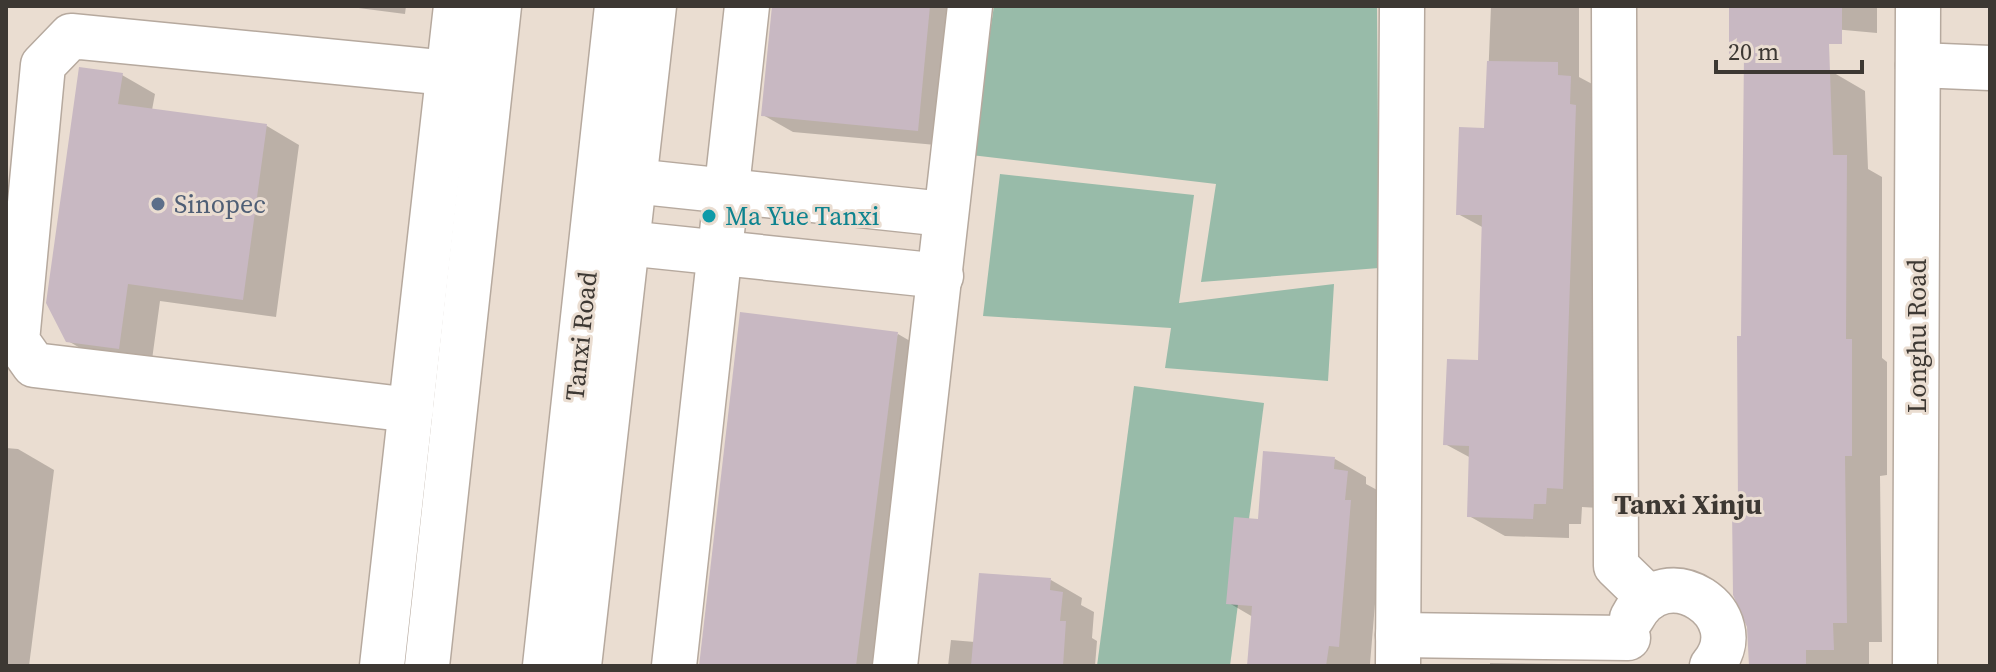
<svg xmlns="http://www.w3.org/2000/svg" width="1996" height="672" font-family="'Source Serif 4',serif">
<rect width="100%" height="100%" fill="#eaddd1"/>
<g fill="#98bba9">
<polygon points="994,6 1377,6 1379,268 1201,282 1216,184 971,155"/>
<polygon points="1000,174 1194,195 1179,303 1334,284 1328,381 1165,368 1171,328 983,316"/>
<polygon points="1134,386 1264,403 1230,666 1097,666"/>
</g>
<g fill="#0003">
<polygon points="343,6 406,6 405,14"/>
<polygon points="774,6 961,6 947,146 793,132 763,115"/>
<polygon points="1491,6 1579,6 1579,77 1594,85 1599,508 1582,507 1581,524 1569,524 1569,538 1505,536 1469,516 1471,458 1445,444 1479,362 1484,228 1458,214 1486,130"/>
<polygon points="1738,6 1877,6 1877,33 1767,23"/>
<polygon points="1829,70 1865,91 1868,169 1882,177 1882,358 1887,362 1887,475 1880,476 1882,642 1869,642 1869,666 1751,666 1740,508 1743,338"/>
<polygon points="122,75 155,94 152,110 267,126 299,145 276,317 160,301 151,367 101,360 68,341"/>
<polygon points="898,334 929,352 889,666 701,666"/>
<polygon points="6,448 18,449 54,470 29,666 6,666"/>
<polygon points="1335,459 1366,477 1366,484 1379,491 1376,517 1382,520 1370,664 1249,666 1253,617 1229,603 1260,521"/>
<polygon points="1051,580 1082,598 1081,605 1094,612 1092,638 1097,641 1095,666 948,666 951,640 975,642"/>
<polygon points="1490,663 1560,664 1563,666 1490,666"/>
</g>
<g fill="#c8b8c2">
<polygon points="772,6 930,6 918,131 761,116"/>
<polygon points="1729,6 1842,6 1842,44 1829,44 1833,155 1847,155 1846,339 1852,339 1852,456 1845,456 1847,623 1833,623 1834,650 1806,650 1806,666 1749,666 1747,627 1733,595 1732,506 1738,506 1737,336 1741,336 1744,54 1729,54"/>
<polygon points="1487,61 1558,62 1558,75 1571,76 1570,104 1576,105 1563,489 1547,488 1546,504 1534,504 1533,519 1467,517 1469,446 1443,445 1447,359 1478,360 1482,215 1456,215 1459,127 1484,128"/>
<polygon points="79,67 123,73 118,104 267,124 243,300 128,284 119,349 66,342 46,303"/>
<polygon points="740,312 898,332 856,666 699,666"/>
<polygon points="1263,451 1335,457 1334,469 1348,471 1345,500 1351,500 1339,647 1329,646 1326,666 1247,666 1252,606 1226,604 1234,517 1258,519"/>
<polygon points="979,573 1051,578 1050,590 1063,592 1060,621 1066,621 1063,666 971,666"/>
</g>
<g fill="none" stroke-linecap="round" stroke-linejoin="round">
<g stroke="#b6a99e" stroke-width="47">
<g id="minor">
<polyline points="1614,6 1616,566 1649,598"/>
<polyline points="1918,65 1990,68"/>
<polyline points="605,178 944,214"/>
<polyline points="597,240 941,276"/>
<polyline points="411,410 34,365 17,341 43,65 71,36 448,73"/>
<path d="M1632,618C1665,554 1755,615 1712,666"/>
<polyline points="1398,635 1628,638"/>
<polyline points="382,666 456,6"/>
<polyline points="579,666 654,6"/>
<polyline points="674,666 747,6"/>
<polyline points="895,666 970,6"/>
<polyline points="1398,666 1402,6"/>
<polyline points="1915,666 1918,6"/>
</g>
</g>
<g stroke="#b6a99e" stroke-width="47">
<g id="major">
<polyline points="427,666 499,6"/>
<polyline points="545,666 617,6"/>
</g>
</g>
<use href="#minor" stroke="#fff" stroke-width="44"/>
<use href="#major" stroke="#fff" stroke-width="44"/>
</g>
<circle fill="#5c6f8a" stroke="#eaddd1" stroke-width="3" cx="158" cy="204" r="8"/>
<circle fill="#0f9aa8" stroke="#eaddd1" stroke-width="3" cx="709" cy="216" r="8"/>
<g text-anchor="middle" stroke-width="6" stroke-linejoin="round" paint-order="stroke">
<g font-size="26" fill="#4e5e75" stroke="#eaddd1" text-anchor="start">
<text x="174" y="213">Sinopec</text>
</g>
<g font-size="26" fill="#0d838f" stroke="#eaddd1" text-anchor="start">
<text x="725" y="225">Ma Yue Tanxi</text>
</g>
<g font-size="26" fill="#3d3833" stroke="#eaddd1">
<text transform="translate(581 336) rotate(-84)" y="9">Tanxi Road</text>
<text transform="translate(1917 336) rotate(-90)" y="9">Longhu Road</text>
</g>
<g font-size="28" font-weight="bold" fill="#3d3833" stroke="#eaddd1">
<text x="1688" y="514">Tanxi Xinju</text>
</g>
</g>
<rect width="1996" height="672" fill="none" stroke="#3d3833" stroke-width="16"/>
<path d="M1716 60v12h146v-12" fill="none" stroke="#3d3833" stroke-width="4"/>
<text x="1728" y="60" font-size="24" fill="#3d3833" stroke="#eaddd1" stroke-width="6" paint-order="stroke">20 m</text>
</svg>
